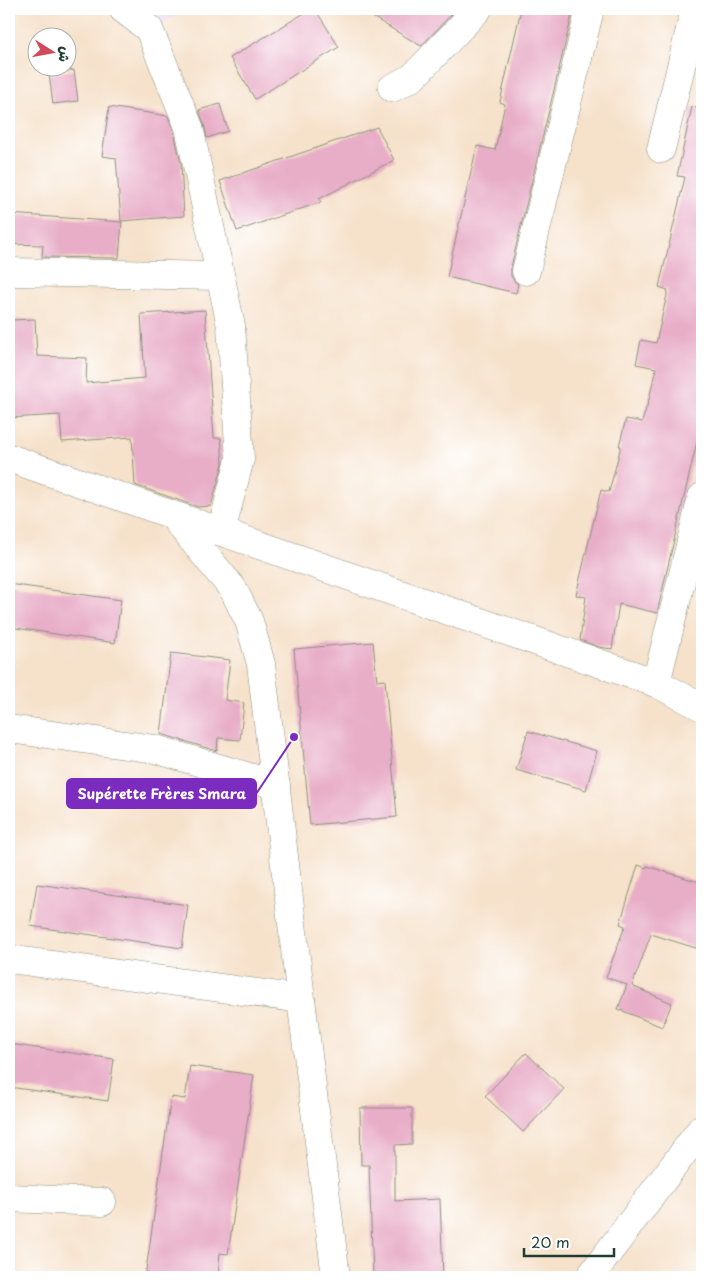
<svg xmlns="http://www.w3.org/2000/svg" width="711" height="1286" font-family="'Playpen Sans','Playpen Sans Arabic',sans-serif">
<rect width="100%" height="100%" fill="#fff"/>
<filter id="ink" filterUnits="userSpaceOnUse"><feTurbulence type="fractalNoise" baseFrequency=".02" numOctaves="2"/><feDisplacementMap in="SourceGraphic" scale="10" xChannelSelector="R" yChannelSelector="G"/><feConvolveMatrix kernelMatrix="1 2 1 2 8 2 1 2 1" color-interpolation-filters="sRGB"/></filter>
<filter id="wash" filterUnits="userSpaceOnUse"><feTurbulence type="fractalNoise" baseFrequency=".0096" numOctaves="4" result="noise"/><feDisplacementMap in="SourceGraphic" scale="20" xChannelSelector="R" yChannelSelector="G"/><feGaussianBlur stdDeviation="1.12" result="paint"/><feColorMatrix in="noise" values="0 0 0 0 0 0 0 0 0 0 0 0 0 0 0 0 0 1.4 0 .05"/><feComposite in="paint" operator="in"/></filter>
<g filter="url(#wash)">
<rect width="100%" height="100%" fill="#f6e1ca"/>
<polygon fill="#e9d2ed" points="138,9 190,9 149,29"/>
<g id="blocks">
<g fill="#e8adc7">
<polygon points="311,9 315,9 339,47 255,99 230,58"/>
<polygon points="359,9 443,9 452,14 421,46"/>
<polygon points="521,9 563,9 573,11 511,267 511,276 515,282 518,284 516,293 447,277 477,146 495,150 505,104 500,102"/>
<polygon points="74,70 78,101 53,104 49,74"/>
<polygon points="220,104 228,131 207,138 204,124 199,110"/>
<polygon points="109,107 168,116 174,132 181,164 184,216 121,221 116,158 102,156"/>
<polygon points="692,107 702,109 702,420 657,613 619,604 612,649 599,647 580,640 586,597 576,595 601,490 609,492 621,446 619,446 626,419 642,422 649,399 656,368 636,364 641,340 656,343 668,290 659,287 685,177 677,176"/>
<polygon points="377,127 394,160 319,199 321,202 237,231 220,181"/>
<polygon points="9,214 122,222 119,258 42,257 43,245 9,244"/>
<polygon points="205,310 214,438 221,438 223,464 211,506 198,507 135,485 132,437 62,442 60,415 9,418 9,320 35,319 37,356 87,358 86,383 145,378 141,314"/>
<polygon points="9,584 121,600 115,643 9,627"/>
<polygon points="373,642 377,681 385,680 397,817 310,825 294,649"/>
<polygon points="171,653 230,660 225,700 244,703 240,740 218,738 217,751 161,734"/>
<polygon points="528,731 597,751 586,790 516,770"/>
<polygon points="638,865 646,868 647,866 702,883 702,950 651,934 632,986 672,1003 662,1027 618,1009 627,985 606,977 625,926 620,924"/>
<polygon points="37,884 188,905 182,948 30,926"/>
<polygon points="9,1044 114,1059 108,1101 9,1087"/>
<polygon points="526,1053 564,1089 523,1132 485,1096"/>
<polygon points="190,1066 254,1075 228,1254 220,1253 218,1277 145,1277 171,1097 185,1099"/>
<polygon points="360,1108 412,1108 412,1144 395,1145 395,1201 440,1199 443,1277 373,1277 369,1165 361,1165"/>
</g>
</g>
</g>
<g filter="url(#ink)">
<use href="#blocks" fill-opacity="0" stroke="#8a8f7f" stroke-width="1"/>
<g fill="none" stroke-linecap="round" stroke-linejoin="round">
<g stroke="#8a8f7f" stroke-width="29">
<g id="street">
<polyline points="123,9 149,29 189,127 231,326 240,459 221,532"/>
<polyline points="392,88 413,77 478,9"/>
<polyline points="661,149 695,9"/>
<polyline points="526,271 590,9"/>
<polyline points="9,272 220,276"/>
<polyline points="9,458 656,683 702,707"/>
<polyline points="172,515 233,589 249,621 261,664 301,999 336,1277"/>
<polyline points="656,683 702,497"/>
<polyline points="9,729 155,749 276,785"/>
<polyline points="9,959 301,999"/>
<polyline points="9,1198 102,1202"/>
<polyline points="590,1277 702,1128"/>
</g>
</g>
<use href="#street" stroke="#fff" stroke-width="28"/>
</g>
</g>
<path fill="none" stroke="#7b2cbf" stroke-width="2" d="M294 737L256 794"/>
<circle fill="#7b2cbf" stroke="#fff" stroke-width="2" cx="294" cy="737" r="5"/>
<rect fill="#7b2cbf" stroke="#7b2cbf" stroke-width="2" x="67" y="779" width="189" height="29" rx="5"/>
<g font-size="14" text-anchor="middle" font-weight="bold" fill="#fff">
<text x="162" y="799">Supérette Frères Smara</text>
</g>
<rect width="711" height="1286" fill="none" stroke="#fff" stroke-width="30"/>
<g transform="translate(52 52) rotate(101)"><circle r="24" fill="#ffffff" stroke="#a5b1ae"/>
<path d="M0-4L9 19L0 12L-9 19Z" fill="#d1495b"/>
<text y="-8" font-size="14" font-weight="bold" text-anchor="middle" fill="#1f3d34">ش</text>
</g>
<path d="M524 1248v8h90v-8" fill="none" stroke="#1f3d34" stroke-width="2.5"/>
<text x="531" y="1248" font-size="15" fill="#1f3d34" stroke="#ffffff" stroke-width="4" paint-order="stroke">20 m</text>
</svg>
